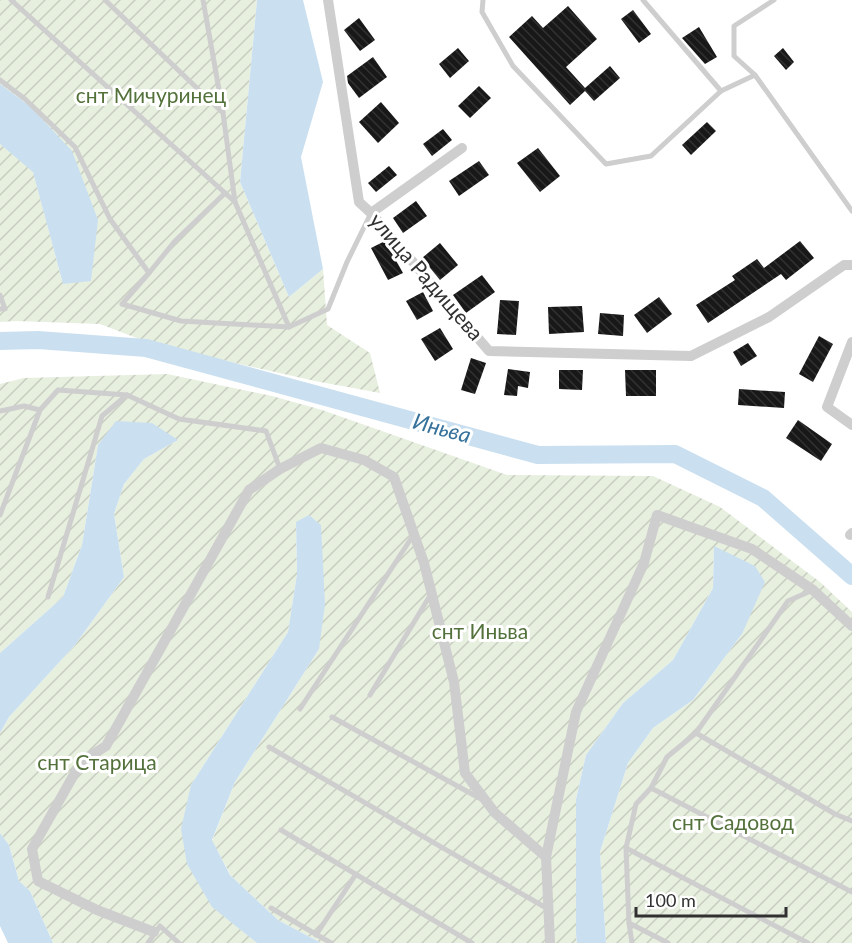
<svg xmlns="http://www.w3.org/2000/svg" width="852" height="943" font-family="Lato,sans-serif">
<defs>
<pattern id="garden-furrows" width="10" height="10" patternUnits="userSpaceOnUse" patternTransform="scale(1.5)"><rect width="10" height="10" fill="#e7efdf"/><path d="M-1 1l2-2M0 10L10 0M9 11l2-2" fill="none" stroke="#c7cdc0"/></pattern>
<pattern id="building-back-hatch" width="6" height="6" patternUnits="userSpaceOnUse" patternTransform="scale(1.5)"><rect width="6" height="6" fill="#181818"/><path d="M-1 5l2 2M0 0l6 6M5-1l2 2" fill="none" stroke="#313131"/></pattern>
</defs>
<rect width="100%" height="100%" fill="#fff"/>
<g fill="url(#garden-furrows)">
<polygon points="0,0 257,0 240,182 289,297 323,269 327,325 370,353 380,393 315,381 182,351 142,340 100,324 16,321 0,322 0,144 33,171 63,284 31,107 0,84"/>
<polygon points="167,374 272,396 322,410 507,475 653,476 720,507 820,582 852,612 852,943 606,943 600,852 628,763 653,728 693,700 742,634 714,546 713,588 673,660 623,703 586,755 576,799 576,934 577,943 321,943 278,920 231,876 212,841 235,782 319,649 296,522 297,574 288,632 191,785 212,906 257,943 53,943 30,891 19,881 9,845 0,833 0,733 9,717 75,645 124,577 114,514 124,484 144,459 178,440 98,445 82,545 63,597 0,653 0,384 24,378"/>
</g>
<g fill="#cae0f0">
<polygon points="257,0 303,0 323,82 301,157 323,269 289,297 240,182"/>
<polygon points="0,84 31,107 72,151 98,220 91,281 63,284 33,172 0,144"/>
<polygon points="116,421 152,423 178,440 144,459 124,484 114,514 124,577 75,645 9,717 0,733 0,653 63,597 82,545 98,445"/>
<polygon points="309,515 321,525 325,604 319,649 235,782 212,840 230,875 278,920 321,943 257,943 212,907 187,864 181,829 191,785 288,632 297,574 296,522"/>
<polygon points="714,546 755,566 765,582 742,634 693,700 653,728 628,763 600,852 606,943 577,943 576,934 576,799 586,755 623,703 673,660 713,588"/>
<polygon points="0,833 9,845 19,881 30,891 53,943 8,943 0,926"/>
</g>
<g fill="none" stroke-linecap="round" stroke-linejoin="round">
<polyline stroke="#cae0f0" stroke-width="18" points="0,341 38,340 146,348 538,455 675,454 763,498 852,576"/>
</g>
<g fill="url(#building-back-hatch)">
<polygon points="568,6 597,39 566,67 585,88 610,66 620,78 594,101 585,91 570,105 509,37 532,16 543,28"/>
<polygon points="633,10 651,34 639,43 621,19"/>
<polygon points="359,18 375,40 360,51 344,30"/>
<polygon points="699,27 717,57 705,64 682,38"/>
<polygon points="458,48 469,61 450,78 439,64"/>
<polygon points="783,48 794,62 786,70 774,56"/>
<polygon points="373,57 387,77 359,98 348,83 347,76"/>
<polygon points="479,86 491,98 470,118 458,106"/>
<polygon points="381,102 399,123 378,143 359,122"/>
<polygon points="707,122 716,131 691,155 682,145"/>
<polygon points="443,129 452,140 432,156 423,144"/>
<polygon points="538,148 560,176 540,192 517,163"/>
<polygon points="479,161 489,175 459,196 449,181"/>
<polygon points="389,166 397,175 376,192 368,183"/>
<polygon points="416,201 427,216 403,233 393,218"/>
<polygon points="385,241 403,273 388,280 371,248"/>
<polygon points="800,241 814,258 786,280 781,274 708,323 696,305 735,280 732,276 757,259 764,268"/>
<polygon points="440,243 458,265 440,280 422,258"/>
<polygon points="482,275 495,292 466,313 453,295"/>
<polygon points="423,292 433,311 417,320 406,301"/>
<polygon points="659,297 672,314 647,333 634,315"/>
<polygon points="500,300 519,301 516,335 497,334"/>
<polygon points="582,306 584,332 549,334 548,307"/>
<polygon points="600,313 624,315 623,336 598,334"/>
<polygon points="440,328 453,349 435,361 421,339"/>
<polygon points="819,336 833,344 813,382 799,374"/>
<polygon points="748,343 757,356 741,366 733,352"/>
<polygon points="471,358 486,363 475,394 461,390"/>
<polygon points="508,369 530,372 528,388 518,386 517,396 504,395"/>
<polygon points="559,370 583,370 582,390 559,389"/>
<polygon points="625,370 656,370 656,396 626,396"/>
<polygon points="739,389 785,392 784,408 738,405"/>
<polygon points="798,420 832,444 821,461 786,438"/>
</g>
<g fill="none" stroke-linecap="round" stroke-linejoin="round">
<g stroke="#cecece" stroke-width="5">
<polyline points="11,0 235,202"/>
<polyline points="105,0 223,113 235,202 289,327"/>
<polyline points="203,0 223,112"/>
<polyline points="483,0 482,12 513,66 606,164 651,156 721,91 755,75 852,211"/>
<polyline points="643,0 721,91"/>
<polyline points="755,75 734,56 734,26 774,0"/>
<polyline points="0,80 25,99 75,147 110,219 149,273 175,241 225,193"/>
<polyline points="149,273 122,304 181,321 289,327 328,309 347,262 371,213"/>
<polyline points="0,295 5,309 0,309"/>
<polyline points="0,411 24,406 40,410"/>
<polyline points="0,515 40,410 58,390 127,395 179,419 266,431 280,469"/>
<polyline points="813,590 788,601 696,733 835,814 852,821"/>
<polyline points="48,597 102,416 127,395"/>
<polyline points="370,695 431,594"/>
<polyline points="300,709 414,534"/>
<polyline points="332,717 481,799"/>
<polyline points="696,733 667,757 651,788 852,892"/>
<polyline points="269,747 548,909"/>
<polyline points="651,788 636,804 626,848 808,943"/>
<polyline points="281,830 472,943"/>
<polyline points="626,848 629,923 668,943"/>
<polyline points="271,908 331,943"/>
<polyline points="629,923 632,943"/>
<polyline points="316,935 356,874"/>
<polyline points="148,943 160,926 179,943"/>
</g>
<g stroke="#cecece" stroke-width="10">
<polyline points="328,0 359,202 371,213 489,351 691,356 769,317 844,265 852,265"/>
<polyline points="371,213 462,148"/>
<polyline points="852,342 827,407 852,425"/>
<polyline points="850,535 852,533"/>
<polyline points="154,932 97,910 38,881 32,849 81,762 106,746 249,490 280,469 321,448 364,460 394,477 424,563 454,682 465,773 495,813 546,857"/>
<polyline points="550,943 546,857 576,712 644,563 657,515 752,549 813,590 852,626"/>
</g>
</g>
<g text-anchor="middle" stroke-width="6" stroke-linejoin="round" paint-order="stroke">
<g font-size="21" fill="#53713a" stroke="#fff">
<text x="151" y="103">снт Мичуринец</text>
<text x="480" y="639">снт Иньва</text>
<text x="97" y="770">снт Старица</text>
<text x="733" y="830">снт Садовод</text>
</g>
<g font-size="21" fill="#313131" stroke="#fff">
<text transform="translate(426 277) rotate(49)" y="7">улица Радищева</text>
</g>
<g font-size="22" font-style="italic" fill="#37729b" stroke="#fff">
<text transform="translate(442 428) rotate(15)" y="8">Иньва</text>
</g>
</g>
<path d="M636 907v9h150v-9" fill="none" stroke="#313131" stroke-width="3"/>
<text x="645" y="907" font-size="18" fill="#313131" stroke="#ffffff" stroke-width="4.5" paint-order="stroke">100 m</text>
</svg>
